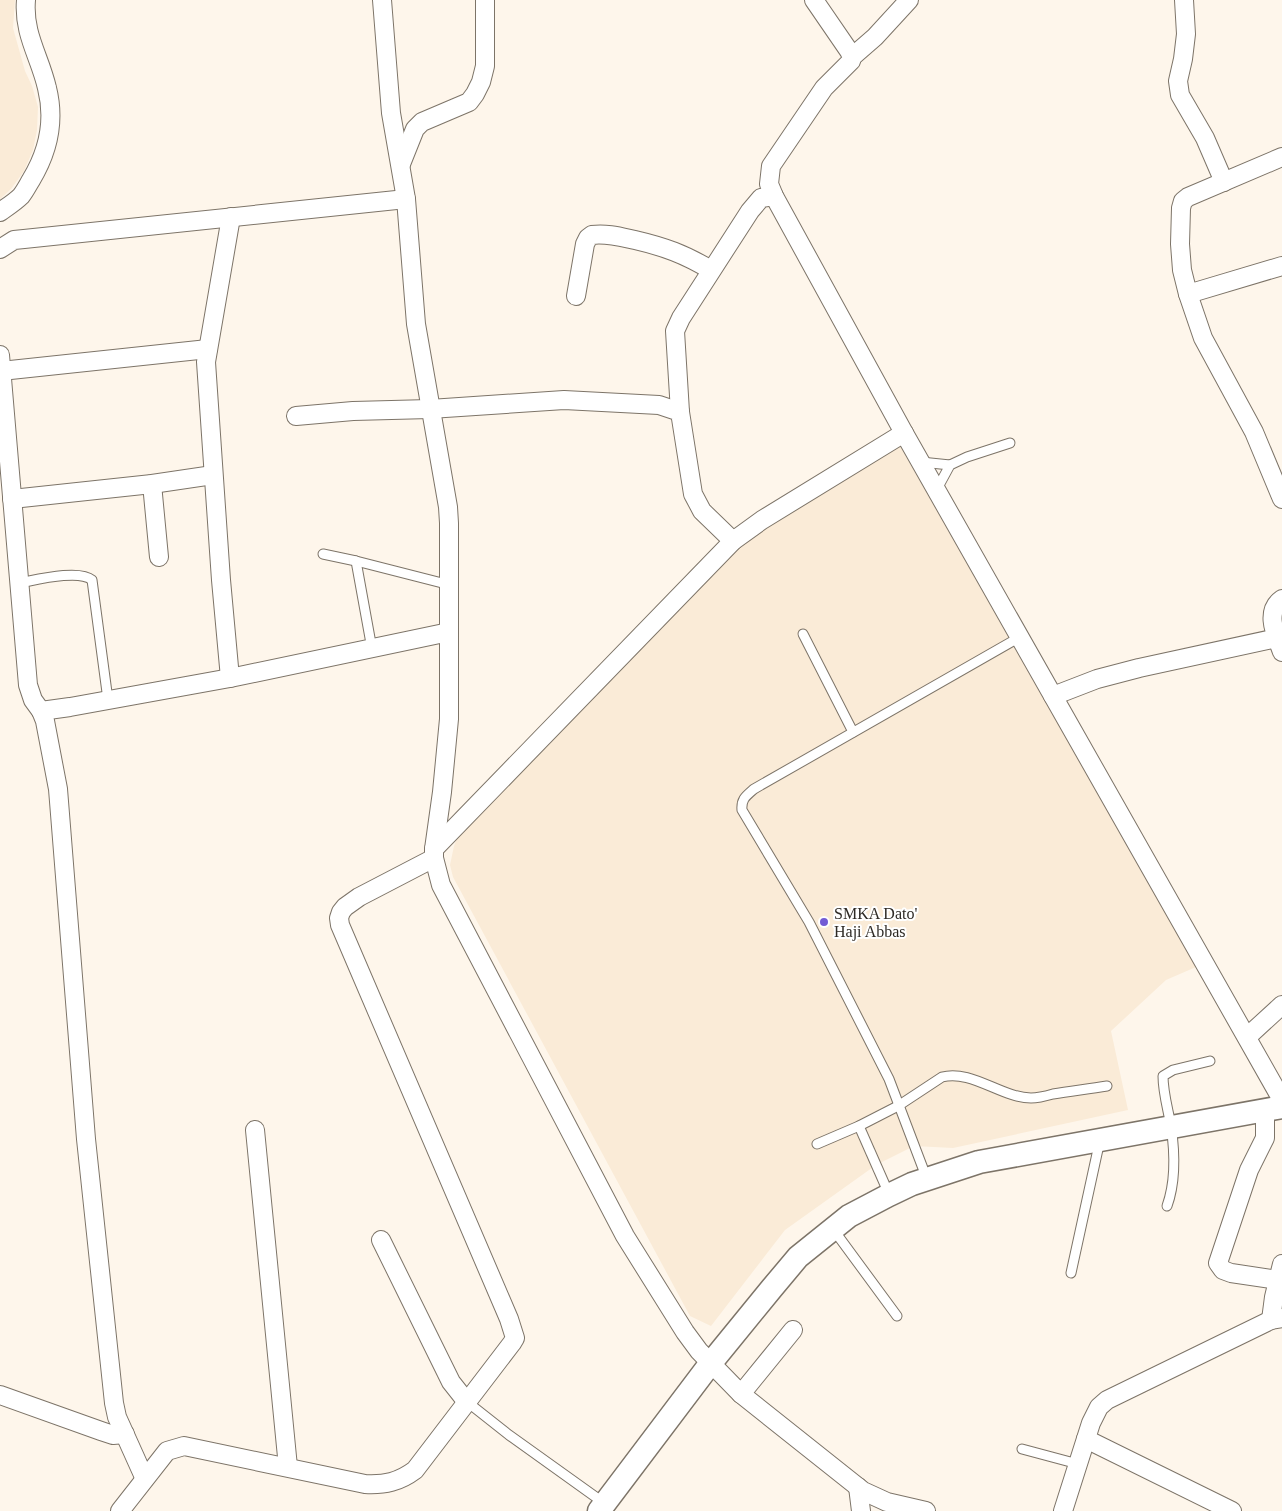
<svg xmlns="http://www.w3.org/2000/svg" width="1282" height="1511" font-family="'Times New Roman',serif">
<rect width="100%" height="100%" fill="#fef6eb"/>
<g fill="#faebd7">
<polygon points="0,0 15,0 13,28 25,71 32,86 38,107 37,130 33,150 24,171 11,189 0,199"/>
<polygon points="900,446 1196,967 1166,980 1111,1031 1128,1110 953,1148 914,1146 876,1165 785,1230 711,1326 690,1316 453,877 450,865 454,846 458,836 744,537 751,535"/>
</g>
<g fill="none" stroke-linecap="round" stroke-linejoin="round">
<g stroke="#7d7468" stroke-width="11">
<g id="service">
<polyline points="921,462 950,465"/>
<polyline points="937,489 950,465 967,457 1010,443"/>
<polyline points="323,554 356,561 450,585"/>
<polyline points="356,561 372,649"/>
<path d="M19,583C36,580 79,569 92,580L108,700"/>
<polyline points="803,634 853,732"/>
<polyline points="859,1126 889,1194"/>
<path d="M817,1144L859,1126L898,1106L942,1077C971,1069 1002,1098 1031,1098C1038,1098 1046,1096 1053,1094C1071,1091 1089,1089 1107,1086"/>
<path d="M927,1179L889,1079L809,922L742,810C741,799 746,796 754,789L1020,637"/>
<path d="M1167,1206C1176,1181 1175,1153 1171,1126C1168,1109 1163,1093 1163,1076L1173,1070L1210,1061"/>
<polyline points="833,1229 897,1316"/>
<polyline points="1071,1273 1100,1140"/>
<polyline points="466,1401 509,1435 604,1503"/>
<polyline points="1022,1449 1078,1464"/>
</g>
</g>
<g stroke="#7d7468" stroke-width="20">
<g id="minor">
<polyline points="382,0 391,113 406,199 416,324 448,507 449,523 449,719 442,792 434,849 434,858 441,885 625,1236 685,1332 699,1351 741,1394 863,1491 887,1502 926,1511"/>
<polyline points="814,0 849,51 852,57 851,61 824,88 771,166 769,184 774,196 904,433 1282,1100"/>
<polyline points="1184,0 1186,34 1183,59 1178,81 1180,95 1205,138 1224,182"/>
<polyline points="852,57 875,37 909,0"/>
<polyline points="1282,157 1188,197 1183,201 1181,208 1180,244 1182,270 1188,294 1282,266"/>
<polyline points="401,164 415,129 422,122 469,102 475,94 481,82 485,66 485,0"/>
<path d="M0,212C7,207 15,202 21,196C25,191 28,185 31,180C48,152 55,120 47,88C40,57 23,34 26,0"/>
<polyline points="0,249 14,240 24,239 406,199"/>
<polyline points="1188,294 1203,338 1254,432 1282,499"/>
<path d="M576,296L585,244L588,238L592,235C607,233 621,237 635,240C665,247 684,254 711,270"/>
<polyline points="0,355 28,685 33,700 41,711 70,707 230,678 449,632"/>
<polyline points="1,371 208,349"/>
<polyline points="680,412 675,331 681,318 750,211 761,198 774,196"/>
<polyline points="296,416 353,411 430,409 564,400 659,405 680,412 693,494 702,511 733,541"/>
<polyline points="152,484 159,557"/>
<polyline points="12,499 152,484 213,475"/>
<path d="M1282,599C1264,612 1276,635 1282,652"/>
<polyline points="230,678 221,580 206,362 231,217"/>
<polyline points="1053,696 1097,679 1139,668 1277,638"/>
<polyline points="41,711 45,721 58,789 86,1139 114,1403 117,1417 144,1477"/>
<polyline points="434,849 733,541 762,520 904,433"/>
<polyline points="1247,1037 1282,1005"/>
<polyline points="1265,1110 1265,1138 1249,1170 1218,1263 1223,1270 1231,1273 1278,1280"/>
<polyline points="255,1130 288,1467"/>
<polyline points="381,1240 451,1382 466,1401"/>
<polyline points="1271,1320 1274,1297 1282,1264"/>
<polyline points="741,1394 793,1330"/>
<polyline points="0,1395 101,1431 113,1435 125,1434"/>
<polyline points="1086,1439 1232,1511"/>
<polyline points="858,1487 861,1511"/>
<path d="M120,1511L167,1451L184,1446L365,1484C385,1485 399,1482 415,1470L512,1343L515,1338L509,1319L340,925L339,918L341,912L345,907L359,897L434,858"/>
<polyline points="1063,1511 1091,1423 1099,1407 1107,1400 1271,1320 1282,1318"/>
</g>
</g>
<g stroke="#7d7468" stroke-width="25">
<polyline id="tertiary" points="599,1511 710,1364 772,1288 798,1257 849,1216 889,1195 912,1184 979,1162 1282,1107"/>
</g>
<use href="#service" stroke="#fff" stroke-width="9"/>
<use href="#minor" stroke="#fff" stroke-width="18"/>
<use href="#tertiary" stroke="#fff" stroke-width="22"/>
</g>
<circle fill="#725bd5" stroke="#fff" stroke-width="2" cx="824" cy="922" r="5"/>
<g text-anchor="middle" stroke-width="4" stroke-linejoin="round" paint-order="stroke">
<g font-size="16" fill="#2e2a25" stroke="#fff" text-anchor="start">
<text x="834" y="919">SMKA Dato'<tspan x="834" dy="18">Haji Abbas</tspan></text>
</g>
</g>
</svg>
